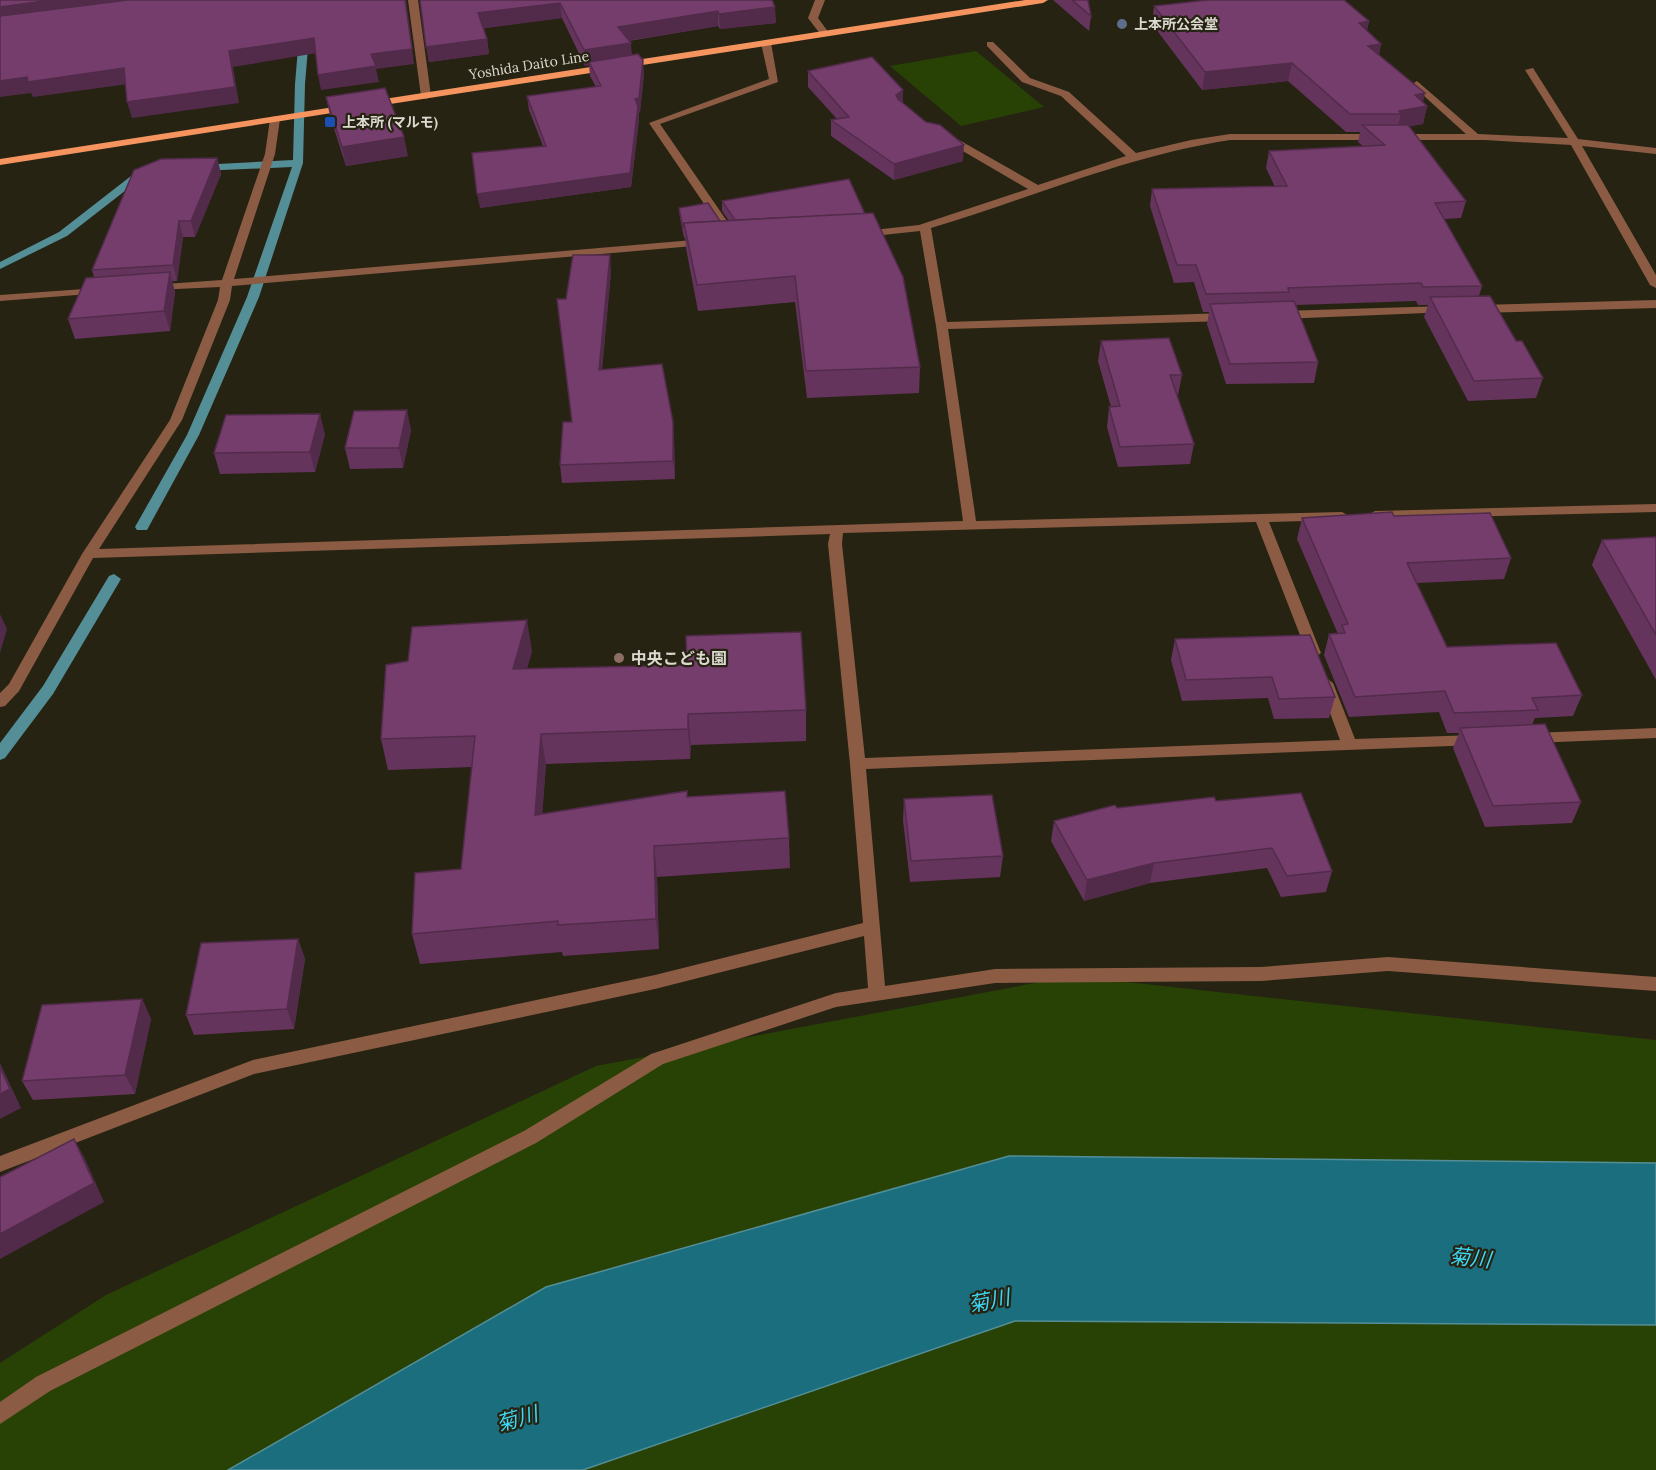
<svg xmlns="http://www.w3.org/2000/svg" width="1656" height="1470" font-family="Lora,'Noto Sans JP',serif">
<rect width="100%" height="100%" fill="#262313"/>
<g fill="#284206">
<polygon points="976,51 1044,107 961,126 890,66"/>
<polygon points="1072,976 1656,1040 1656,1470 0,1470 0,1363 106,1295 596,1066"/>
</g>
<polygon fill="#1a6e7e" stroke="#548e97" stroke-width="1.5" points="1009,1156 1656,1163 1656,1325 1015,1321 583,1470 228,1470 546,1287"/>
<g fill="none" stroke-linecap="round" stroke-linejoin="round">
<g fill="#548e97" fill-rule="evenodd">
<polygon points="302,0 312,0 305,84 303,163 259,297 199,435 147,530 137,530 135,527 187,435 247,297 292,167 199,171 194,168 199,165 293,160 295,84"/>
<polygon points="146,172 150,173 150,177 139,180 67,236 0,269 0,262 59,232 131,176"/>
<polygon points="114,574 121,579 53,694 5,758 0,760 0,743 43,686 109,576"/>
</g>
<g fill="#8b5c43" fill-rule="evenodd">
<polygon points="408,0 418,0 431,96 426,99 421,96"/>
<polygon points="815,0 825,0 818,18 829,33 827,35 821,35 808,18"/>
<polygon points="766,40 771,43 778,82 660,124 738,237 732,240 728,239 649,123 769,79 761,43"/>
<path d="M987,42H993L1030,78L1069,92L1136,153L1191,140L1230,134H1466L1413,86L1412,84L1417,81L1478,134L1568,138L1525,70L1533,68L1578,139L1656,148V154L1582,146L1656,275V288L1650,285L1571,145L1485,140H1230C1126,156 1031,198 931,228L947,322L1227,313L1233,317L1227,321L948,329L976,521L1342,512L1349,516L1342,520L1269,522L1321,653L1314,658L1307,653L1256,522L843,533L842,544L865,758L1340,740L1319,683L1326,678L1333,683L1355,739L1476,735L1481,736L1484,740L1481,744L1476,745L866,769L885,986L995,969L1261,967L1388,957L1656,977V991L1388,971L1261,981L995,983L836,1007L663,1064L536,1143L50,1391L0,1424V1402L36,1377L524,1131L651,1054L836,993L868,988L864,936L655,989L254,1074L0,1172V1156L253,1060L655,975L863,923L850,764L828,544L830,534L93,558L19,691L5,706L0,707V693L9,684L82,554L170,420L218,300L220,287L155,290L151,289V285L222,280L265,154L270,119L275,116L280,119L275,154L234,279L705,239L711,242L705,245L232,286L230,300L182,420L99,549L963,521L936,326L920,231L864,237L858,234L864,231L919,225L1028,189L944,140V136H952L1038,185L1126,156L1061,96L1022,82L987,46Z"/>
<polygon points="98,288 104,291 102,293 0,301 0,295"/>
<polygon points="1656,300 1656,308 1479,313 1473,309 1479,305"/>
<polygon points="1446,306 1450,308 1450,312 1281,319 1275,315 1281,311"/>
<polygon points="1656,504 1656,512 1375,519 1368,515 1375,511"/>
<polygon points="1656,728 1656,738 1533,743 1528,742 1525,738 1528,734 1533,733"/>
</g>
<g fill="#f5945e" fill-rule="evenodd">
<polygon points="1025,0 1048,0 1043,3 371,107 366,104 371,101"/>
<polygon points="347,105 351,106 351,110 0,165 0,159"/>
</g>
</g>
<g fill="#65345c">
<polygon points="420,0 772,0 776,23 720,29 718,26 629,41 632,55 644,74 640,112 639,113 639,120 631,187 480,208 543,146 529,110 527,96 596,87 590,76 589,65 585,66 562,18 483,28 487,39 489,54 429,62"/>
<polygon points="1053,0 1088,0 1091,16 1089,31"/>
<polygon points="1154,6 1369,21 1367,30 1381,44 1379,55 1427,106 1423,124 1409,126 1466,201 1461,218 1444,219 1482,286 1479,296 1516,341 1543,378 1536,398 1468,401 1424,317 1428,305 1418,305 1416,301 1296,305 1318,362 1314,383 1226,384 1207,324 1209,312 1203,312 1194,282 1174,283 1150,206 1152,189 1275,187 1266,168 1269,151 1363,146 1358,142 1360,132 1346,132 1288,81 1202,90 1152,24"/>
<polygon points="808,71 903,103 963,161 894,180 831,136 831,120 837,119 808,87"/>
<polygon points="326,97 408,156 346,166 330,116"/>
<polygon points="217,158 221,174 195,237 183,237 177,281 172,281 175,292 170,331 75,339 68,319 94,277 92,270"/>
<polygon points="722,201 920,367 919,393 807,398 795,302 698,311 686,248 685,237 684,238 680,218 679,208 720,221 729,221 722,211"/>
<polygon points="611,272 602,370 673,422 674,439 675,479 562,483 560,465"/>
<polygon points="1101,341 1182,375 1178,395 1177,395 1194,444 1190,464 1118,467 1107,427 1109,407 1111,407 1098,361"/>
<polygon points="411,430 403,468 350,469 345,448"/>
<polygon points="325,434 315,472 220,474 214,453"/>
<polygon points="1394,516 1511,558 1504,579 1417,583 1447,647 1582,695 1573,716 1535,718 1532,725 1581,802 1572,823 1485,827 1453,748 1459,733 1447,733 1439,712 1349,717 1324,655 1329,634 1338,634 1297,539 1302,518"/>
<polygon points="1656,537 1656,680 1592,565 1602,540"/>
<polygon points="1175,639 1335,697 1329,718 1274,719 1268,698 1182,701 1171,660"/>
<polygon points="532,651 527,668 806,710 806,741 691,745 690,759 546,764 542,814 688,797 789,838 790,868 657,877 659,949 563,956 562,952 420,964 412,934 461,869 472,767 388,770 381,739"/>
<polygon points="904,799 1003,856 1000,877 910,882 903,820"/>
<polygon points="1216,801 1332,871 1326,892 1281,897 1267,868 1150,883 1084,901 1051,841 1054,821 1117,808"/>
<polygon points="298,939 305,959 294,1029 194,1035 186,1015"/>
<polygon points="142,999 151,1019 135,1094 33,1100 22,1081"/>
</g>
<g fill="#522b4b">
<polygon points="52,0 171,0 0,23 0,7"/>
<polygon points="405,0 406,0 414,64 376,69 379,82 321,90 318,75 371,54"/>
<polygon points="560,3 562,18 480,29 478,13"/>
<polygon points="775,7 776,23 720,29 719,14"/>
<polygon points="718,11 718,26 619,42 618,27"/>
<polygon points="1369,21 1365,39 1359,23"/>
<polygon points="314,38 317,53 233,67 239,103 132,118 127,102 229,51"/>
<polygon points="487,39 489,54 429,62 426,47"/>
<polygon points="631,43 632,59 589,62 589,65 585,66 584,50"/>
<polygon points="1381,44 1377,62 1368,46"/>
<polygon points="643,60 644,74 640,112 639,113 639,120 631,187 480,208 477,194 635,99"/>
<polygon points="1292,63 1288,81 1202,90 1205,72"/>
<polygon points="124,68 128,84 33,97 31,93 0,97 0,81 27,77"/>
<polygon points="903,90 903,106 896,110 896,95"/>
<polygon points="1425,93 1422,107 1427,106 1423,124 1397,129 1401,114 1399,111 1415,95"/>
<polygon points="404,137 408,156 346,166 342,147"/>
<polygon points="964,145 963,161 894,180 894,164"/>
<polygon points="217,158 221,174 195,237 191,221"/>
<polygon points="179,221 183,237 177,281 173,265"/>
<polygon points="610,255 611,272 600,388 599,370"/>
<polygon points="170,272 175,292 170,331 164,311"/>
<polygon points="407,410 411,430 403,468 399,448"/>
<polygon points="320,414 325,434 315,472 310,452"/>
<polygon points="673,422 674,439 675,479 673,461"/>
<polygon points="0,614 7,629 0,653"/>
<polygon points="527,620 532,651 518,700 513,669"/>
<polygon points="688,714 691,745 690,759 688,729"/>
<polygon points="541,734 546,764 540,846 535,815"/>
<polygon points="654,846 657,877 659,949 656,919"/>
<polygon points="1154,863 1150,883 1084,901 1087,880"/>
<polygon points="298,939 305,959 294,1029 287,1009"/>
<polygon points="142,999 151,1019 135,1094 125,1075"/>
<polygon points="0,1063 21,1108 0,1119"/>
<polygon points="74,1139 85,1159 104,1202 0,1259 0,1234"/>
</g>
<g fill="#753d6b" stroke="#522b4b" stroke-width="1.5">
<polygon points="0,0 52,0 0,7"/>
<polygon points="128,0 405,0 412,49 371,54 376,66 318,75 314,38 229,51 235,87 127,102 124,68 28,82 27,77 0,81 0,16"/>
<polygon points="420,0 772,0 775,7 719,14 718,11 618,27 631,43 584,50 560,3 478,13 487,39 426,47"/>
<polygon points="1072,0 1088,0 1091,16"/>
<polygon points="1208,0 1344,0 1369,21 1359,23 1381,44 1368,46 1425,93 1415,95 1427,106 1399,111 1401,114 1350,114 1292,63 1205,72 1154,6"/>
<polygon points="638,54 643,60 639,98 635,99 638,106 630,173 477,194 472,153 546,146 527,96 601,86 589,62"/>
<polygon points="872,57 903,90 896,95 898,99 926,122 940,125 964,145 894,164 831,120 849,117 808,71"/>
<polygon points="385,88 404,137 342,147 326,97"/>
<polygon points="1362,125 1408,125 1466,201 1435,203 1482,286 1423,287 1421,283 1288,288 1289,292 1206,294 1196,265 1177,265 1152,189 1287,186 1269,151 1385,145"/>
<polygon points="217,158 191,221 179,221 173,265 92,270 134,170 161,159"/>
<polygon points="849,179 865,214 735,220 722,201"/>
<polygon points="708,203 720,221 684,223 684,227 683,228 679,208"/>
<polygon points="873,213 903,277 920,367 806,371 795,276 697,285 684,223"/>
<polygon points="573,255 610,255 599,370 662,364 673,422 673,461 560,465 563,422 572,422 557,299 566,299"/>
<polygon points="170,272 164,311 68,319 86,278"/>
<polygon points="1490,296 1516,341 1522,341 1543,378 1474,381 1430,297"/>
<polygon points="1294,301 1318,362 1230,364 1210,304"/>
<polygon points="1169,338 1182,375 1170,375 1194,444 1120,447 1109,407 1120,406 1101,341"/>
<polygon points="407,410 399,448 345,448 354,411"/>
<polygon points="320,414 310,452 214,453 226,415"/>
<polygon points="1392,512 1394,516 1490,513 1511,558 1407,563 1447,647 1556,643 1582,695 1532,698 1538,710 1454,713 1445,691 1355,697 1329,634 1345,633 1342,625 1348,624 1302,518"/>
<polygon points="1656,537 1656,635 1602,540"/>
<polygon points="527,620 513,669 687,665 686,636 801,632 806,710 688,714 688,729 541,734 535,815 687,791 687,797 785,791 789,838 654,846 656,919 558,925 558,921 412,934 415,873 461,869 475,736 381,739 386,665 408,661 412,627"/>
<polygon points="1310,635 1335,697 1279,699 1272,677 1186,680 1175,639"/>
<polygon points="1545,724 1581,802 1493,806 1460,728"/>
<polygon points="1301,793 1332,871 1287,876 1272,848 1154,863 1087,880 1054,821 1115,805 1117,808 1214,797 1216,801"/>
<polygon points="992,795 1003,856 911,861 904,799"/>
<polygon points="298,939 287,1009 186,1015 201,943"/>
<polygon points="142,999 125,1075 22,1081 42,1005"/>
<polygon points="0,1067 10,1089 0,1094"/>
<polygon points="74,1139 94,1183 0,1234 0,1177"/>
</g>
<circle fill="#5c6f8a" stroke="#262313" stroke-width="2" cx="1122" cy="24" r="6"/>
<rect fill="#1a4fb4" stroke="#262313" stroke-width="2" x="324" y="116" width="12" height="12" rx="3"/>
<circle fill="#8d6e63" stroke="#262313" stroke-width="2" cx="619" cy="658" r="6"/>
<g text-anchor="middle" stroke-width="4.5" stroke-linejoin="round" paint-order="stroke">
<g font-size="14" font-weight="bold" fill="#dcdad0" stroke="#262313" text-anchor="start">
<text x="1134" y="29">上本所公会堂</text>
<text x="342" y="127">上本所 (マルモ)</text>
</g>
<g font-size="14" fill="#dcdad0" stroke="#262313">
<text transform="translate(529 65) rotate(-9)" y="5">Yoshida Daito Line</text>
</g>
<g font-size="16" font-weight="bold" fill="#dcdad0" stroke="#262313" text-anchor="start">
<text x="631" y="664">中央こども園</text>
</g>
<g font-size="21" font-style="italic" fill="#3dd6f4" stroke="#262313">
<text transform="translate(1470 1258) rotate(6)" y="7">菊川</text>
<text transform="translate(989 1301) rotate(-11)" y="7">菊川</text>
<text transform="translate(517 1419) rotate(-16)" y="7">菊川</text>
</g>
</g>
</svg>
